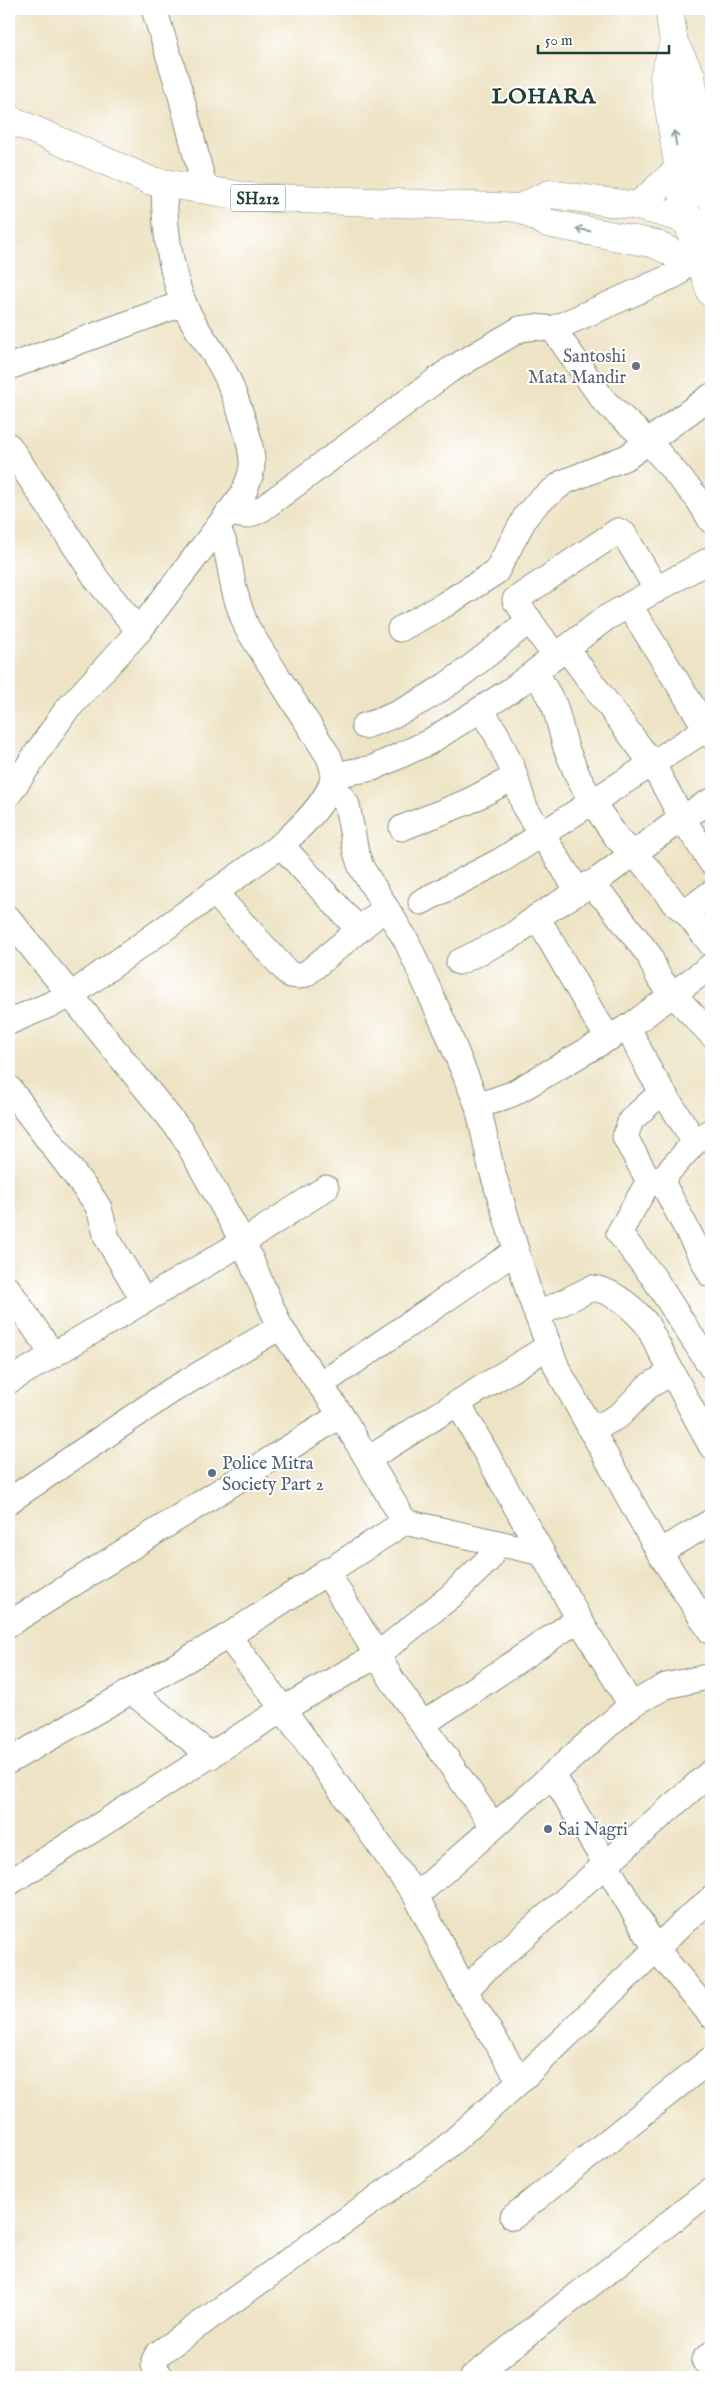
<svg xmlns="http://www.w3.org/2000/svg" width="720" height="2386" font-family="'IM FELL English',serif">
<rect width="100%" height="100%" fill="#fff"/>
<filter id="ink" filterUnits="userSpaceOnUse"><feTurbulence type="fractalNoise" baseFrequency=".02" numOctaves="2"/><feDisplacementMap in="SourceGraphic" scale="10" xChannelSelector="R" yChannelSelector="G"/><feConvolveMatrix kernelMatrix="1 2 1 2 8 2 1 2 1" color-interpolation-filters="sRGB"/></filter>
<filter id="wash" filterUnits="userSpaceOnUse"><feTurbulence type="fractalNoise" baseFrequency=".0096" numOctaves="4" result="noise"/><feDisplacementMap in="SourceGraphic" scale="20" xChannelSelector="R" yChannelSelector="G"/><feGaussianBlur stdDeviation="1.12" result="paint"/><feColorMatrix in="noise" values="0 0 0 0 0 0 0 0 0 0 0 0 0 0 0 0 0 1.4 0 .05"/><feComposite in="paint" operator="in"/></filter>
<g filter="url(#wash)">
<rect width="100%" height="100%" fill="#eee3c5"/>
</g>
<g filter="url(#ink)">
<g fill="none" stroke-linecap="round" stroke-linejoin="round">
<g stroke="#86907c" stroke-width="27">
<g id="minor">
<polyline points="154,9 180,92 205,190"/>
<polyline points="553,329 677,274"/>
<polyline points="9,367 184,303"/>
<polyline points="9,446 98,581 139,631"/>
<polyline points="228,513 246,516 262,509 450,370 520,329 535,327 553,329 604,401 648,441 698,499 711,521"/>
<polyline points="515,600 618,531 624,534 657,590"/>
<polyline points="629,605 711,736"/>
<polyline points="520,607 555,656"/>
<polyline points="400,629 444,605 496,572 526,516 538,502 564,482 627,457 711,396"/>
<polyline points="566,648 653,765 682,818 711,862"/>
<polyline points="536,672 555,707 566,748 579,779 593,803 617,838 651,872 674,903 686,912 711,944"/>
<polyline points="481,710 497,735 513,770 525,808 578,891"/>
<path d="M364,726C428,707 479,661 530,620"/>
<polyline points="334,775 373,768 429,742 511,690 606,618 711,559"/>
<polyline points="330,788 340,795 347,805 356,852 361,867 406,940 448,1033 478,1106 491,1167 529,1293 557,1368 659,1552 711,1632"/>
<path d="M9,794L65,712L139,631L243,494C247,484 253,472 252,461C251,438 232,384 220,364C208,343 192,325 183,302C168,263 164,224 164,183"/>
<polyline points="402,828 467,802 515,777"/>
<polyline points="281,845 359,930"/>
<polyline points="589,884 609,903 649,955 658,976 668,989 711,1034"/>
<polyline points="214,892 290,975 299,976 306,974 385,908"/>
<polyline points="421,902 500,861 711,726"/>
<polyline points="686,912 711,893"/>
<polyline points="537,917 594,1016 609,1038"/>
<polyline points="9,919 182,1133 243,1242 280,1327 341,1415 405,1522 228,1636 9,1761"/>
<polyline points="459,962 512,936 537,917 599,879 682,818 711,801"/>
<path d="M9,1022L70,996L281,845C298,830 331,799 333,776C334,770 331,763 329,757L247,628C241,613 236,599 233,584C229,564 228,546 217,528"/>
<polyline points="628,1027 650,1072 695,1142"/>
<polyline points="9,1088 94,1200 99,1208 107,1238 144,1301"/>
<polyline points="478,1106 512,1094 633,1024 711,966"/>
<polyline points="711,1131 695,1142 661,1180 649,1181 619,1233 654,1278 711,1367"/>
<polyline points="661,1180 711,1275"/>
<polyline points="649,1181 625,1137 631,1120 662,1092"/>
<polyline points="9,1290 53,1355"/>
<path d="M537,1315L592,1288C614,1291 632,1307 646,1323L711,1446"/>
<polyline points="9,1381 243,1242 326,1188"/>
<polyline points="320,1385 516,1251"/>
<polyline points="458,1403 579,1619 631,1705"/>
<polyline points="591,1431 620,1415 647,1387 672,1372"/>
<polyline points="368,1459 549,1346"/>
<polyline points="9,1501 171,1391 280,1327"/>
<polyline points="405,1522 542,1553"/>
<polyline points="659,1552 711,1522"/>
<polyline points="326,1571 394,1683 494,1827"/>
<polyline points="9,1624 341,1415"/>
<polyline points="228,1636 283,1709 416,1896 465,1991 520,2081"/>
<polyline points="131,1691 211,1756"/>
<polyline points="423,1724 579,1619"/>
<polyline points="553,1775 656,1949 711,2015"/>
<polyline points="9,1883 283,1709 376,1656 451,1596 488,1560 498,1543"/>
<polyline points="416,1896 631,1705 666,1686 711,1676"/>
<polyline points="465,1991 485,1970 711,1772"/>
<polyline points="513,2217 711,2059"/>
<polyline points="704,2360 711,2354"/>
<path d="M161,2377C155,2368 150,2363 158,2354L440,2153L520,2081L685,1921L711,1899"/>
<polyline points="473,2377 711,2190"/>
</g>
</g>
<g stroke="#86907c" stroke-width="29">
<g id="major">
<polyline points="669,9 674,43 691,76 711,199"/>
<polyline points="674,43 664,77 687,220 711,293"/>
<polyline points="9,119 151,181 249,197 520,208 547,223 655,244 711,272"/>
<polyline points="638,206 681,167"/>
<polyline points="520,208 550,194 638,206 711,226"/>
</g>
</g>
<use href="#minor" stroke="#fff" stroke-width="25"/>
<use href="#major" stroke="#fff" stroke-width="28"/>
</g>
<defs><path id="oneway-shaft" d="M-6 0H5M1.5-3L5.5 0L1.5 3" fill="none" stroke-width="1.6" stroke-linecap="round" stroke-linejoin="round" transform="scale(1.25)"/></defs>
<g stroke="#8f9e9a">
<use href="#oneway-shaft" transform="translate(675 138) rotate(-100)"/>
<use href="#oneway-shaft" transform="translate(583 230) rotate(-170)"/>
</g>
</g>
<circle fill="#6b7280" stroke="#fff" stroke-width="2" cx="636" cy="366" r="5"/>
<g fill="#5c6f8a" stroke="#fff" stroke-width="2">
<circle cx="212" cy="1473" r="5"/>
<circle cx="548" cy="1829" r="5"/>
</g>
<g text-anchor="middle" stroke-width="4" stroke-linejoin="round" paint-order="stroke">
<rect fill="#fff" stroke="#627771" stroke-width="1" x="230.5" y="184.5" width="55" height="27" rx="4"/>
<g font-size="16" font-weight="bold" fill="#1f3d34">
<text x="258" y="204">SH212</text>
</g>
<g font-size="18" fill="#5b616d" stroke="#fff" text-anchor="end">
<text x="626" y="362">Santoshi<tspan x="626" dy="21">Mata Mandir</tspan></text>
</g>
<g font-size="18" fill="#4e5e75" stroke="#fff" text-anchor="start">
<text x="222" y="1469">Police Mitra<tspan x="222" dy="21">Society Part 2</tspan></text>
<text x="558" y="1835">Sai Nagri</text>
</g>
<g font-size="22" font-weight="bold" letter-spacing="1" fill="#1f3d34" stroke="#fff">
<text x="544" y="103">LOHARA</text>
</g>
</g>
<rect width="720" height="2386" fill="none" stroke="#fff" stroke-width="30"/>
<path d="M538 45v8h131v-8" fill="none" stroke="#1f3d34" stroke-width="2.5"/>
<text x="545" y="45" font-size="15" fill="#1f3d34" stroke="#ffffff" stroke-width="4" paint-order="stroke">50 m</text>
</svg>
